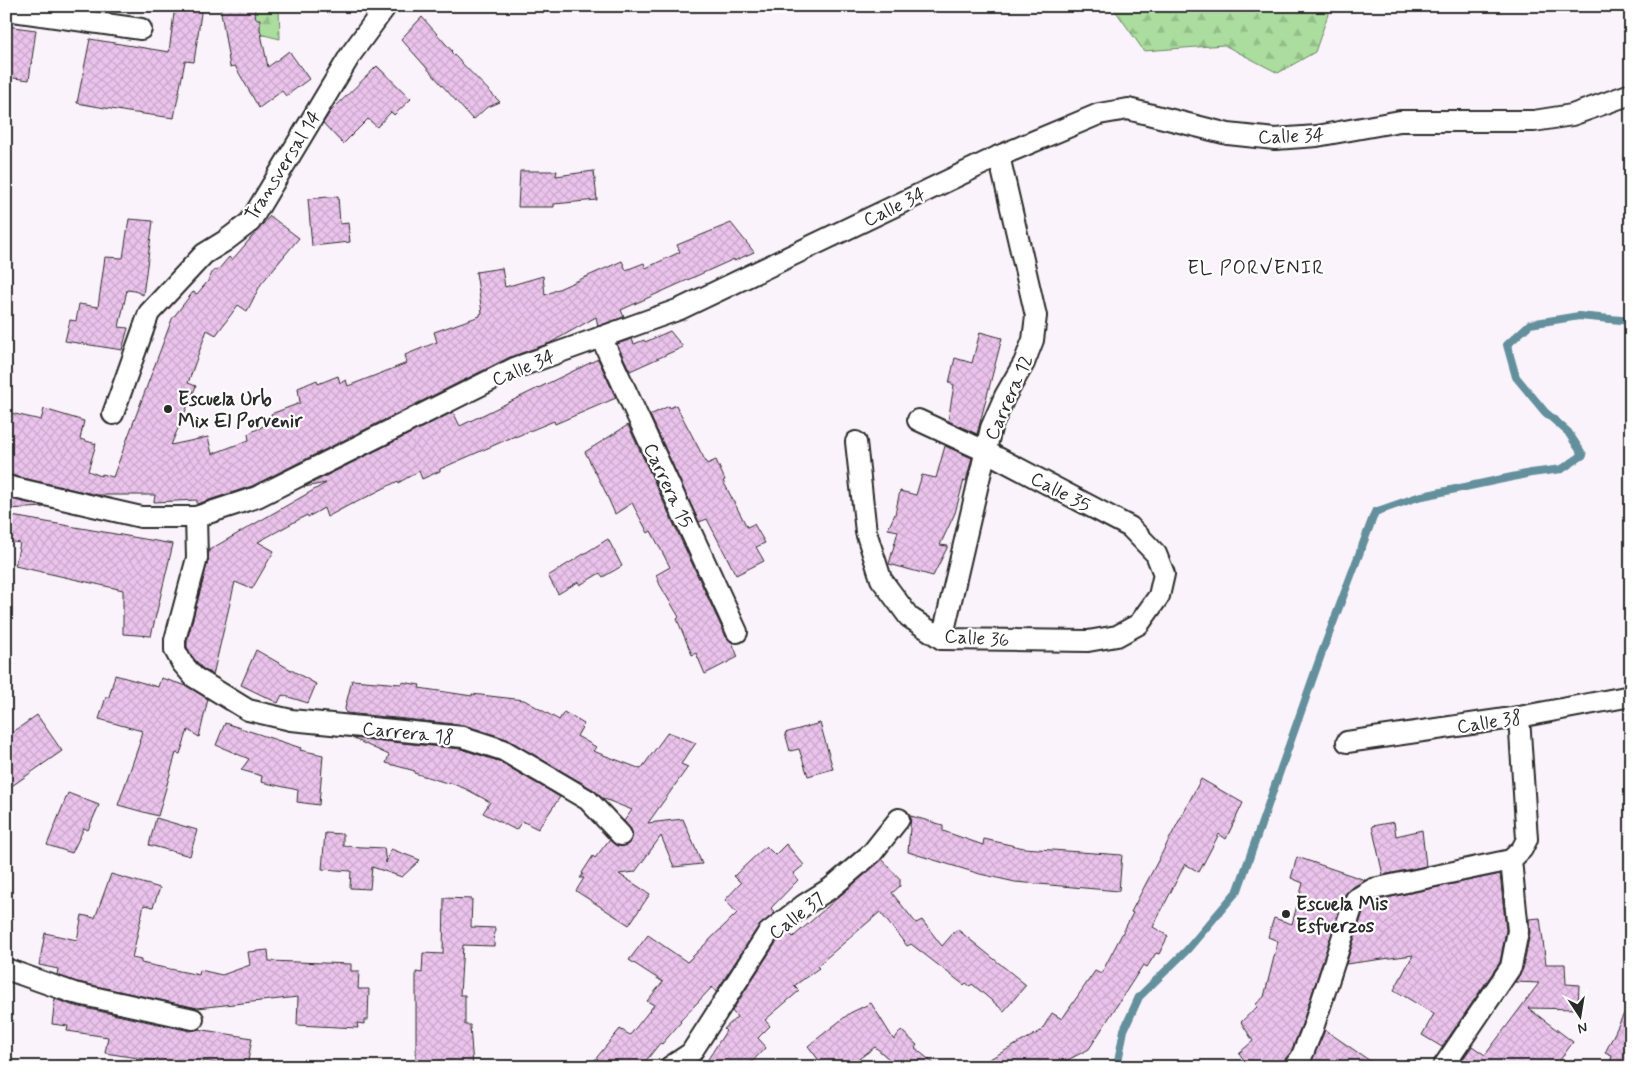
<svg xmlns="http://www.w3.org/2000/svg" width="1637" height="1073" font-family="Mynerve,sans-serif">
<defs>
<pattern id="forest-firs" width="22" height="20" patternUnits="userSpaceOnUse" patternTransform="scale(1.25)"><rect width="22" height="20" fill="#aadd9e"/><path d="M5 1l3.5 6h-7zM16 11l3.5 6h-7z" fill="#92be88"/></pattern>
<pattern id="building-cross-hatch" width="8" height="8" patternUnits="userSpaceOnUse" patternTransform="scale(1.25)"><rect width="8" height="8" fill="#ebc3ec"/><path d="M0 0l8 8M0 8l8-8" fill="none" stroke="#caa8cb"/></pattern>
</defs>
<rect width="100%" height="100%" fill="#fbf3fb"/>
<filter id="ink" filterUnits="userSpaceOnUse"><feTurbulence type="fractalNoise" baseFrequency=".02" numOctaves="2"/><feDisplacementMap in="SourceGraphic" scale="10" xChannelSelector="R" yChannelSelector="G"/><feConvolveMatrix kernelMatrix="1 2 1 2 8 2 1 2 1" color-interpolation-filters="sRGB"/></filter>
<g filter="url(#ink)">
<g fill="url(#forest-firs)" stroke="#6a8464">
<polygon points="221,6 279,6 280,39 231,27"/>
<polygon points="1112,6 1331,6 1315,52 1278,73 1224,45 1144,51"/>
</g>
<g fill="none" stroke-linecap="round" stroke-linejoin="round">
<polyline stroke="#63909c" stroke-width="8" points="1117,1067 1124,1030 1139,997 1187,950 1238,890 1321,655 1375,512 1418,497 1531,473 1562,469 1583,455 1568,432 1545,412 1516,377 1507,345 1530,324 1579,316 1631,321"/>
</g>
<g fill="url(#building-cross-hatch)" stroke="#2b2b2b">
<polygon points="175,6 202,6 194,62 185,61 174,118 128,112 77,103 90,39 169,52"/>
<polygon points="220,6 254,6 256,19 260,19 260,29 268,67 289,51 309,79 286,96 282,91 259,108 235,66 230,67"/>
<polygon points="422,17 452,51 451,52 500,102 486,108 473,120 401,39"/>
<polygon points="6,26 36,30 29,80 6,77"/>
<polygon points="377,66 411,99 394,115 391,112 377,127 368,119 343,144 323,123 330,112"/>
<polygon points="520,171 557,171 556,176 594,171 597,200 554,204 554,207 518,207"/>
<polygon points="338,196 340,224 348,223 350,242 312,246 308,199"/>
<polygon points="270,216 299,238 261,284 247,311 238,305 216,335 207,330 188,383 196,386 171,445 208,437 212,454 249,440 248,434 271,422 271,414 300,403 298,388 317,380 318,384 338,376 340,383 346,380 348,386 407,363 405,355 437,342 434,332 480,316 480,314 482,313 476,272 502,268 505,287 543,276 545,295 622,261 626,270 644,263 646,268 680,252 677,245 731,223 754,252 734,261 734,259 621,310 624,317 598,326 596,317 550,343 510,357 252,486 197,504 197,500 154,502 155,495 97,495 6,474 6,412 41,420 44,409 84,421 80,439 96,444 88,471 101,476 102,474 113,477 172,319 193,292 197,294 208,281 213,271 218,270 229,257 232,260"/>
<polygon points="129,219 153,221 143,295 135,291 127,290 119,327 128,328 122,350 65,341 70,320 76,321 79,304 98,307 105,257 123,258"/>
<polygon points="670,331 683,347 630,371 617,344 632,339 634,344 644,340 645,342"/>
<polygon points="980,332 1002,338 977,434 948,421 954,385 949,383 955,358 972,363"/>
<polygon points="598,359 616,398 555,424 554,421 515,437 515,436 440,469 440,471 422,479 419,471 398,483 398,481 353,504 353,503 327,517 324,508 308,517 307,515 258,542 274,551 252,589 235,582 213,675 202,668 192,656 187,647 187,641 208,561 209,550 326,483 304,487 453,412 460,426"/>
<polygon points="676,405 707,464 716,460 725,480 723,481 747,527 754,524 765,543 756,547 764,561 736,575 707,519 699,522 650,415 669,406 670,408"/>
<polygon points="628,425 726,637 732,642 738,657 705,674 696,653 692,655 677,619 679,617 660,585 656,575 670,567 651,531 648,533 632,503 615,514 604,489 585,452"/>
<polygon points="945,446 972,458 966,481 964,480 955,513 940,545 948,546 933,576 889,564 898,531 888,529 895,514 900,491 916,495 922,475 936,478"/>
<polygon points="6,498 46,507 6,509"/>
<polygon points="6,515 173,544 151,636 123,634 123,590 15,566 20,543 6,541"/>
<polygon points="608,539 622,566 603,577 600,573 580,585 578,582 558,594 548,576"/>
<polygon points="256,650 316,684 308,703 282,695 278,703 241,685"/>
<polygon points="115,675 158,687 161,678 187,686 208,699 199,737 188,730 180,754 176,753 158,816 118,805 140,742 139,742 142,731 99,719 106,697 109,697"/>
<polygon points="352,680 401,684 402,682 420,685 419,688 472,696 472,694 524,700 559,720 564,712 584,724 577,736 596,747 593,751 641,769 668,732 696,743 681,764 688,767 648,823 683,819 702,864 674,867 661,836 635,872 619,874 650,894 629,925 576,891 584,878 580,878 583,874 582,873 593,856 595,858 609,840 618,846 624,846 629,843 632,838 632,832 624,821 632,810 602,798 594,790 507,739 464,725 346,713 345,708"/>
<polygon points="37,715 62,751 6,790 6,737"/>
<polygon points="225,723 301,748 300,750 323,755 319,805 297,802 298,790 261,782 262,776 241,770 249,759 216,745"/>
<polygon points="820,723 833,769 808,776 799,749 790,751 785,733"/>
<polygon points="352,738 461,749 498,761 560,797 538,829 522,821 516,830 483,813 490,802 466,789 448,782 447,783 414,773 415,771 386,763 389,755"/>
<polygon points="1201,779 1243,803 1226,839 1219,834 1199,872 1185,864 1153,927 1168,936 1159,954 1156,953 1147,967 1143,965 1089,1049 1054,1067 975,1067 1041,1031 1052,1013 1062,1019 1095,971 1101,974 1133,913 1131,912"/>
<polygon points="68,793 99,805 88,830 84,828 72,853 47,845"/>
<polygon points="911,816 943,825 943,831 983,845 984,839 1024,848 1122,855 1119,891 1015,882 980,874 908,852"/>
<polygon points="156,818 197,830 190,856 149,845"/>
<polygon points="1394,822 1396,836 1422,830 1426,866 1383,875 1372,826"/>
<polygon points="325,833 343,834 343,846 384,848 386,863 391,849 420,860 402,877 372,867 370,889 350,888 351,871 322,869"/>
<polygon points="786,844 804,865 793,874 798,880 771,908 775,913 758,927 716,992 712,987 680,1021 681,1022 662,1044 660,1043 641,1067 589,1067 620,1029 630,1035 654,1005 647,1001 663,982 629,960 648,935 687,962 737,913 725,900 741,883 734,876 766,846 775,855"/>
<polygon points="1297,857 1365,880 1350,889 1345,894 1302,1024 1291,1052 1284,1060 1282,1067 1249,1067 1239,1053 1253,1041 1241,1022 1257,1007 1256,1004 1264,997 1278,941 1268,937 1274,918 1292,924 1303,883 1291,878"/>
<polygon points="882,859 900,879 900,886 892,893 916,923 922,920 942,946 957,929 1026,985 1004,1011 972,984 970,986 966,983 964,985 911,944 907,946 880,912 817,966 819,968 794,986 799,991 765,1020 770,1026 758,1038 766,1047 747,1067 703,1067 726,1031 724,1029 737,1017 732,1011 777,941 789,932 793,937"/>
<polygon points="111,874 160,888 153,907 144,905 132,958 141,960 141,963 199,975 200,970 222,975 250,965 248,952 268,950 269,961 351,964 351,971 359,971 358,989 369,989 368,1020 364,1020 364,1024 357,1023 358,1028 297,1025 298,997 197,1008 77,982 57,975 58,969 39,965 45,933 77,940 82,915 95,918"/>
<polygon points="1500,874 1506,930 1500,962 1442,1047 1422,1035 1434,1014 1394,990 1413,955 1346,964 1362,915 1365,907 1377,900"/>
<polygon points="444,898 472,899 471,927 495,928 494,946 463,945 460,995 465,995 465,1025 470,1025 473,1067 416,1067 416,972 422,973 423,953 443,954"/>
<polygon points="1540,918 1546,964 1565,964 1566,984 1579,985 1578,1009 1528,1008 1573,1042 1555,1067 1475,1067 1463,1059 1472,1046 1485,1055 1539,983 1515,982 1523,969 1530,933 1529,919"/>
<polygon points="55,999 71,1005 190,1031 198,1029 252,1038 247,1067 203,1061 202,1067 156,1067 157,1061 105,1053 108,1037 67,1031 68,1026 52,1024"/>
<polygon points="1631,999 1631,1067 1609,1067 1612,1056 1605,1053"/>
<polygon points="871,1003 894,1040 901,1030 917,1045 915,1048 938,1067 898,1067 875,1047 848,1067 824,1067 808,1046 850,1013"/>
<polygon points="1325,1030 1379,1067 1309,1067"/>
</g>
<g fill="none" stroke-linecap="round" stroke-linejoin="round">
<g stroke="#2b2b2b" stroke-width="24">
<g id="street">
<polyline points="6,10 141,29"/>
<polyline points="601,337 737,632"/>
<polyline points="113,414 149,313 204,254 225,241 250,222 351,54 386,6"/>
<polyline points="856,442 866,532 881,579 909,617 942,639 1088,641 1117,636 1139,624 1159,596 1164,574 1156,554 1130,527 985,451 918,420"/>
<polyline points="6,486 141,517 196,517 257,497 515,368 680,309 999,156 1099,114 1128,109 1228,134 1275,139 1317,136 1400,121 1534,121 1572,115 1631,94"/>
<polyline points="196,517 197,558 175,640 175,650 182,663 194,677 248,710 291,720 463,737 503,750 588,800 621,835"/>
<polyline points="942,639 991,428 1005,396 1024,363 1033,340 1036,316 999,156"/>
<polyline points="1347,742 1519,717 1631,696"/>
<polyline points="6,969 74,993 193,1019"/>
<polyline points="670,1067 691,1053 768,933 804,905 831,888 872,853 899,819"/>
<polyline points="1294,1067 1301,1058 1313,1028 1351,911 1356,899 1373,889 1511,860"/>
<polyline points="1443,1067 1511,967 1518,931 1511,860 1522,849 1527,839 1519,717"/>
</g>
</g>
<use href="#street" stroke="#fff" stroke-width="20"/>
</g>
</g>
<g fill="#2b2b2b" stroke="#fff" stroke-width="2">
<circle cx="168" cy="409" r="5"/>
<circle cx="1286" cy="914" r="5"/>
</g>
<g text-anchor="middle" stroke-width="4.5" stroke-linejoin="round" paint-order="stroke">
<g font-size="19" fill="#2b2b2b" stroke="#fff">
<text transform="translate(1291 135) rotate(-2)" y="7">Calle 34</text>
<text transform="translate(282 165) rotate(-58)" y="7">Transversal 14</text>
<text transform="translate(894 206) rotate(-26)" y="7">Calle 34</text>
<text transform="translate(523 367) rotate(-23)" y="7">Calle 34</text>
<text transform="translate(1008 397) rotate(-66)" y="7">Carrera 12</text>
<text transform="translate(669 485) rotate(65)" y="7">Carrera 15</text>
<text transform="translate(1061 491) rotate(28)" y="7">Calle 35</text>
<text transform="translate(977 637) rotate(4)" y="7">Calle 36</text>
<text transform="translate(1489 721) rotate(-9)" y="7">Calle 38</text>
<text transform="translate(408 732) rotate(6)" y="7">Carrera 18</text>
<text transform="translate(796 915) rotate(-38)" y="7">Calle 37</text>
</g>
<g font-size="19" font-weight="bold" fill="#2b2b2b" stroke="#fff" text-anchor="start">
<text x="178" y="405">Escuela Urb<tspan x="178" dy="22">Mix El Porvenir</tspan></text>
<text x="1296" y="910">Escuela Mis<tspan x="1296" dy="22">Esfuerzos</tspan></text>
</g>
<g font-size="20" letter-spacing="1" fill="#2b2b2b" stroke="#fff">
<text x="1256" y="274">EL PORVENIR</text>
</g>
</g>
<rect width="1637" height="1073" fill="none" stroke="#fff" stroke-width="25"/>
<rect x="12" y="12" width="1612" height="1048" fill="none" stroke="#2b2b2b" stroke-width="2" filter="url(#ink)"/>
<g transform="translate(1580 1016) rotate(168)" stroke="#ffffff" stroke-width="4" paint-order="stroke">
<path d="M0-4L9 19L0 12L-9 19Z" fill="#2b2b2b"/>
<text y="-8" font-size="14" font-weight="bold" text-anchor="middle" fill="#2b2b2b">N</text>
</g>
</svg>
